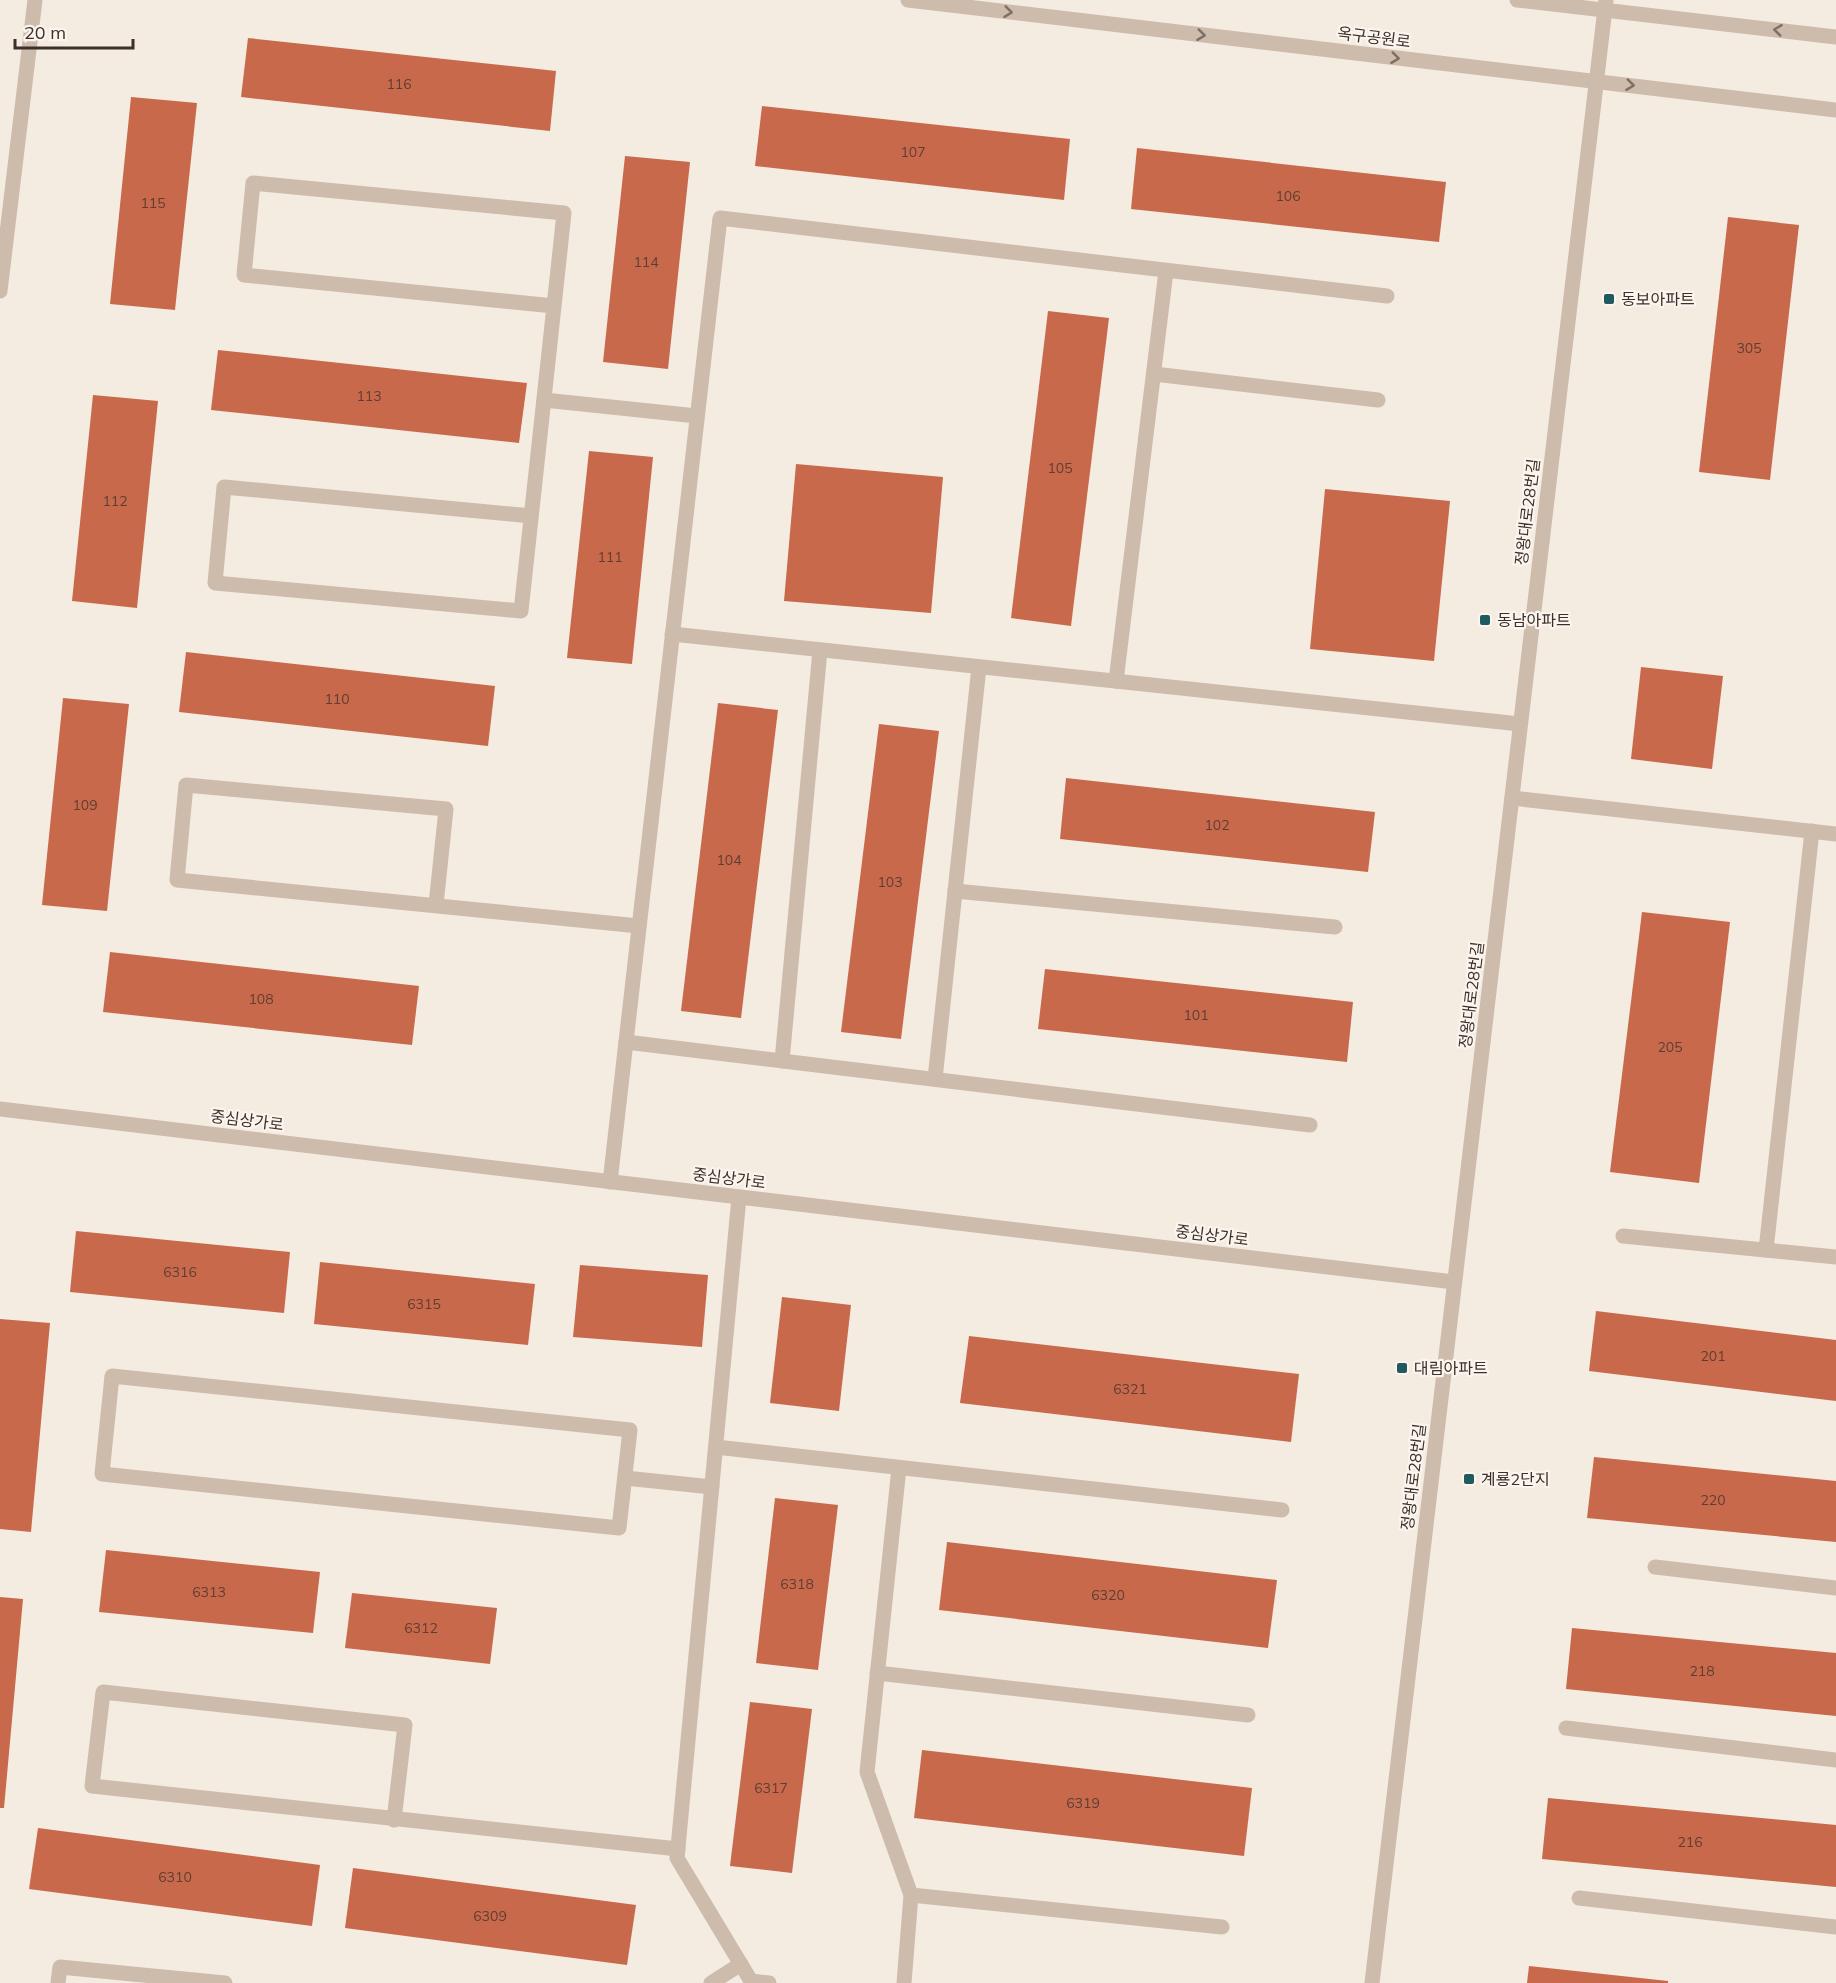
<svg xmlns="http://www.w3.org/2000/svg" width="1836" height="1983" font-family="Mulish,'Noto Sans KR',sans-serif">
<rect width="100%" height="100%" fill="#f4ebe1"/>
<g fill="#c8694b">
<polygon points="248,38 556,71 550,131 241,97"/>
<polygon points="131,97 197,103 175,310 110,304"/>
<polygon points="762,106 1070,139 1064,200 755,166"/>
<polygon points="1137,148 1446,182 1439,242 1131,209"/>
<polygon points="625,156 690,162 668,369 603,362"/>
<polygon points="1728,217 1799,225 1770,480 1699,472"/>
<polygon points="1048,311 1109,318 1071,626 1011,618"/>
<polygon points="218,350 527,383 519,443 211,410"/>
<polygon points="93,395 158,401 137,608 72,601"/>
<polygon points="589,451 653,457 632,664 567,658"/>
<polygon points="796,464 943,477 931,613 784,601"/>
<polygon points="1325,489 1450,501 1434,661 1310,649"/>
<polygon points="186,652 495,686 488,746 179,712"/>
<polygon points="1641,667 1723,676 1712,769 1631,759"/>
<polygon points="63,698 129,704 107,911 42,905"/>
<polygon points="718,703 778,710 741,1018 681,1011"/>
<polygon points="879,724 939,731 901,1039 841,1032"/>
<polygon points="1066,778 1375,812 1368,872 1060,839"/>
<polygon points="1642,912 1730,922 1699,1183 1610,1172"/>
<polygon points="110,952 419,986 412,1045 103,1012"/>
<polygon points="1045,969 1353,1002 1347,1062 1038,1029"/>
<polygon points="76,1231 290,1252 284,1313 70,1292"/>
<polygon points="320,1262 535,1284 528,1345 314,1324"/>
<polygon points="580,1265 708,1275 702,1347 573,1337"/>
<polygon points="782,1297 851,1305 839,1411 770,1403"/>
<polygon points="1596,1311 1836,1340 1836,1401 1589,1371"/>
<polygon points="0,1319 50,1323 31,1532 0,1529"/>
<polygon points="969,1336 1299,1374 1291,1442 960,1403"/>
<polygon points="1594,1457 1836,1481 1836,1542 1587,1518"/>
<polygon points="775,1498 838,1505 818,1670 756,1663"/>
<polygon points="947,1542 1277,1580 1268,1648 939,1610"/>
<polygon points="106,1550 320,1572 313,1633 99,1612"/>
<polygon points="352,1593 497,1608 490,1664 345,1648"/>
<polygon points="0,1597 23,1599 4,1808 0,1808"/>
<polygon points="1572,1628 1836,1653 1836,1716 1566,1689"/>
<polygon points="750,1702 812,1709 792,1873 730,1866"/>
<polygon points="922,1750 1252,1788 1244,1856 914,1818"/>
<polygon points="1548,1798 1836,1825 1836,1887 1542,1859"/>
<polygon points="38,1828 320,1865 312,1926 29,1889"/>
<polygon points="353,1868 636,1905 627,1965 345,1928"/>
<polygon points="1529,1966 1668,1981 1668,1983 1527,1983"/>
</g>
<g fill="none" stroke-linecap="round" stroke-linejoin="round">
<g stroke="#cdbbac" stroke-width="15">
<polyline points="1154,374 1378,400"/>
<polyline points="544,400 697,416"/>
<path d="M531,516L224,487L215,583L521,611C535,479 550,346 564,213L253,183L244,275L554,306"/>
<polyline points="672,634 1520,724"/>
<polyline points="1116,681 1166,271"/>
<polyline points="1512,798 1836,834"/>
<polyline points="955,891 1335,927"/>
<polyline points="436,905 446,809 186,785 177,880 639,926"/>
<polyline points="626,1042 1310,1125"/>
<polyline points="782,1061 820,650"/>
<polyline points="935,1079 979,667"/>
<polyline points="610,1182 720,218 1387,296"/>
<polyline points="739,1197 677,1858 751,1981 769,1983"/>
<polyline points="1623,1236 1836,1257"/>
<polyline points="1766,1250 1812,831"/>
<polygon points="112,1376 630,1430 619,1528 102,1474"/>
<polyline points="716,1447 1282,1510"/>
<polyline points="899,1468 867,1772 911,1895 904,1983"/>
<polyline points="625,1478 712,1487"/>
<polyline points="1655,1567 1836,1588"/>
<polyline points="877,1673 1248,1715"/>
<polyline points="1566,1728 1836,1760"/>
<polyline points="394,1820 405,1725 103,1692 92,1786 678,1849"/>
<polyline points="911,1895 1222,1927"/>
<polyline points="1579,1898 1836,1927"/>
<polyline points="58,1983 60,1967 225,1983"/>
<polyline points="711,1983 741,1964"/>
</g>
<g stroke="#cdbbac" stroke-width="15">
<polyline points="908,0 1836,110"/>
<polyline points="1517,0 1836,37"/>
<polyline points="0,291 35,0"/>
<polyline points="0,1109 1454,1282"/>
<polyline points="1372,1983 1606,0"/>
</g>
</g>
<defs><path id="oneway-chevron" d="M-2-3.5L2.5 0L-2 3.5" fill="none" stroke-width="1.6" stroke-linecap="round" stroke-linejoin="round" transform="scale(1.5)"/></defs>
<g stroke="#7d6f65">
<use href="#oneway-chevron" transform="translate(1008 12) rotate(7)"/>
<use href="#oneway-chevron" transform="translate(1778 30) rotate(-173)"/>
<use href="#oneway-chevron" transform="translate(1201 35) rotate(7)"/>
<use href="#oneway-chevron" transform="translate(1395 58) rotate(7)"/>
<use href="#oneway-chevron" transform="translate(1630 85) rotate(7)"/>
</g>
<g fill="#1f5a5e" stroke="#fbf5ee" stroke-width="2">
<rect x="1603" y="293" width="12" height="12" rx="3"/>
<rect x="1479" y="614" width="12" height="12" rx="3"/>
<rect x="1396" y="1362" width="12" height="12" rx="3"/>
<rect x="1463" y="1473" width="12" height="12" rx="3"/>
</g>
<g text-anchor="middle" stroke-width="4.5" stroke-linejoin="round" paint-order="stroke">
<g font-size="14" fill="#5e3e33">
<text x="399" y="89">116</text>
<text x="913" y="157">107</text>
<text x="1288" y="201">106</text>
<text x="153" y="208">115</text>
<text x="646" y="267">114</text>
<text x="1749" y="353">305</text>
<text x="369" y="401">113</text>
<text x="1060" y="473">105</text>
<text x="115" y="506">112</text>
<text x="610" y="562">111</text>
<text x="337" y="704">110</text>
<text x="85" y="810">109</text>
<text x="1217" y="830">102</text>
<text x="729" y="865">104</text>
<text x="890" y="887">103</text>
<text x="261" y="1004">108</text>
<text x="1196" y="1020">101</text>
<text x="1670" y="1052">205</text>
<text x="180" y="1277">6316</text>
<text x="424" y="1309">6315</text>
<text x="1713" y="1361">201</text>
<text x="1130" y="1394">6321</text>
<text x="1713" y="1505">220</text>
<text x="797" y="1589">6318</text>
<text x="209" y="1597">6313</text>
<text x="1108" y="1600">6320</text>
<text x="421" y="1633">6312</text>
<text x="1702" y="1676">218</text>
<text x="771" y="1793">6317</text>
<text x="1083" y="1808">6319</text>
<text x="1690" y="1847">216</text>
<text x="175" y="1882">6310</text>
<text x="490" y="1921">6309</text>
</g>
<g font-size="16" fill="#3b302b" stroke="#fbf5ee">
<text transform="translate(1374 37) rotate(7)" y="6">옥구공원로</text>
<text transform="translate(1527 512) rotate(-83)" y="6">정왕대로28번길</text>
<text transform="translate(1471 995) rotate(-83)" y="6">정왕대로28번길</text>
<text transform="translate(247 1120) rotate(7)" y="6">중심상가로</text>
<text transform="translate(729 1178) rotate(7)" y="6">중심상가로</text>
<text transform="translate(1212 1235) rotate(7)" y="6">중심상가로</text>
<text transform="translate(1413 1477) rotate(-83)" y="6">정왕대로28번길</text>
</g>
<g font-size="16" fill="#3b302b" stroke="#fbf5ee" text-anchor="start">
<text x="1621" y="305">동보아파트</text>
<text x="1497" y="626">동남아파트</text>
<text x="1414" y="1374">대림아파트</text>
<text x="1481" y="1485">계룡2단지</text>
</g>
</g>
<path d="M15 39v9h118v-9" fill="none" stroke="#3b302b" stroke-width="3"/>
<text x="24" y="39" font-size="18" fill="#3b302b" stroke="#fbf5ee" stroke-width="4.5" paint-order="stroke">20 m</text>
</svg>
